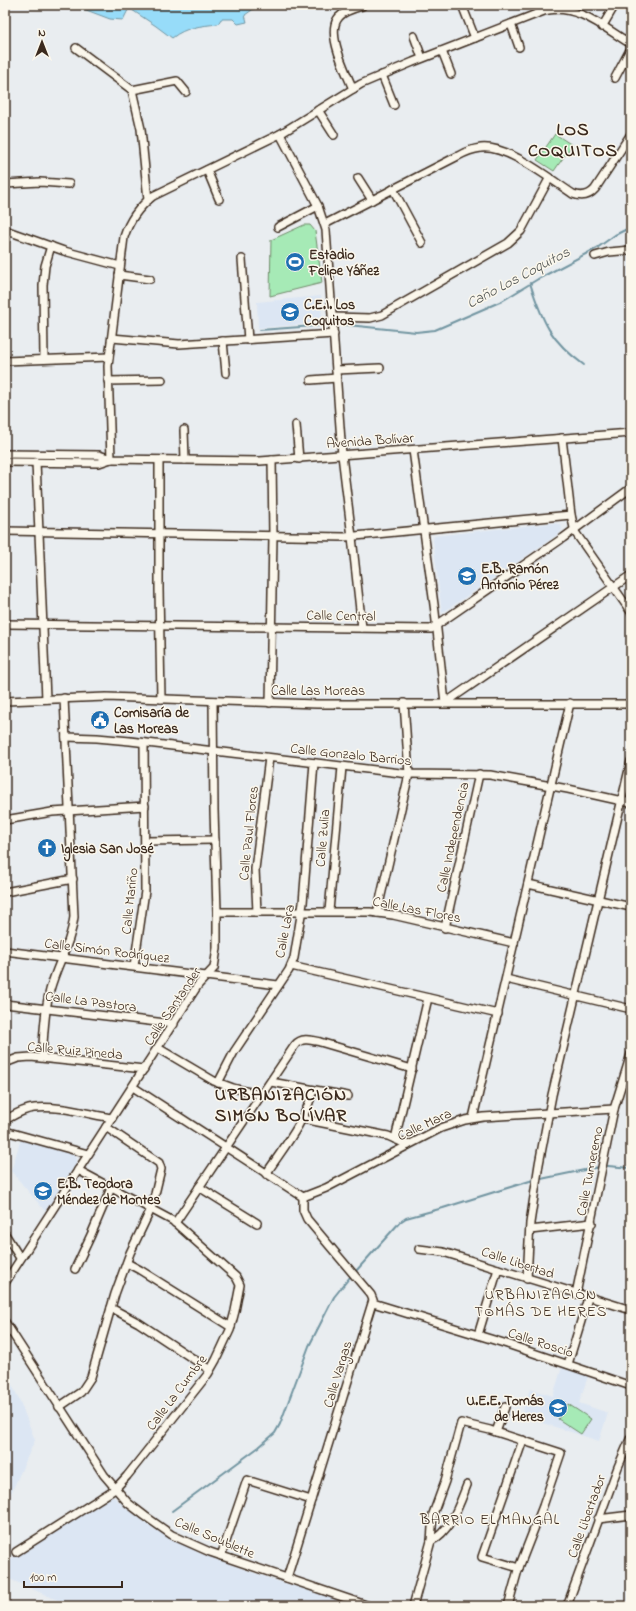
<svg xmlns="http://www.w3.org/2000/svg" width="636" height="1611" font-family="'Indie Flower',sans-serif">
<rect width="100%" height="100%" fill="#e9edf0"/>
<filter id="ink" filterUnits="userSpaceOnUse"><feTurbulence type="fractalNoise" baseFrequency=".025" numOctaves="2"/><feDisplacementMap in="SourceGraphic" scale="8" xChannelSelector="R" yChannelSelector="G"/><feConvolveMatrix kernelMatrix="1 2 1 2 8 2 1 2 1" color-interpolation-filters="sRGB"/></filter>
<g filter="url(#ink)">
<g fill="#dce6f3">
<polygon points="321,296 322,323 258,328 257,302"/>
<polygon points="552,523 559,524 561,525 562,529 560,533 442,613 433,540 434,536"/>
<polygon points="21,1139 73,1154 76,1158 76,1164 45,1211 11,1171"/>
<polygon points="562,1367 588,1376 579,1403 608,1413 599,1441 521,1416 530,1389 553,1396"/>
<polygon points="5,1371 19,1399 35,1440 5,1507"/>
<polygon points="110,1494 150,1527 199,1553 271,1579 357,1606 71,1606 5,1577 5,1563"/>
</g>
<g fill="#a6eab6" stroke="#708a6a">
<polygon points="555,134 572,145 554,171 537,160"/>
<polygon points="304,225 310,225 315,231 322,283 270,296 271,240"/>
<polygon points="568,1404 591,1419 581,1434 558,1419"/>
</g>
<path fill="#97dcf9" stroke="#7295a1" d="M73,5H259L245,15L247,22L238,24L233,19H221L218,24C200,26 186,27 172,38L156,26L129,8L123,20L110,19Z"/>
<g fill="none" stroke-linecap="round" stroke-linejoin="round">
<g stroke="#7295a1" stroke-width="2">
<path d="M530,283C543,323 550,340 584,365"/>
<polyline points="338,324 416,332 435,330 502,301 538,279 597,248 615,235 631,227"/>
<polyline points="260,330 328,325"/>
<polyline points="608,1166 631,1168"/>
<polyline points="541,1179 599,1167"/>
<polyline points="356,1271 400,1222 406,1218 443,1208 533,1180"/>
<polyline points="172,1511 259,1447 275,1433 280,1424 309,1346 334,1297 350,1277"/>
</g>
<g stroke="#3b2a1e" stroke-width="10">
<g id="minor">
<polyline points="462,5 475,38"/>
<polyline points="511,24 519,47"/>
<polyline points="602,27 615,5"/>
<polyline points="414,36 422,58"/>
<polyline points="76,48 132,90 141,129 148,200"/>
<polyline points="442,51 451,74"/>
<polyline points="382,75 394,105"/>
<polyline points="615,78 631,48"/>
<path d="M353,89C346,72 325,32 339,17C344,11 355,8 362,6"/>
<polyline points="132,90 177,81 186,92"/>
<polyline points="318,110 334,135"/>
<polyline points="280,134 318,206 326,230 342,455 352,537 362,628"/>
<polyline points="207,170 219,199"/>
<polyline points="358,178 372,200"/>
<polyline points="5,184 40,182 69,184"/>
<polyline points="393,189 422,243"/>
<path d="M325,224L458,156C465,152 473,149 481,148C508,145 550,179 573,194C581,197 589,196 595,189L631,134"/>
<polyline points="278,227 318,206"/>
<polyline points="5,230 64,251 120,266"/>
<polyline points="5,240 8,231"/>
<polyline points="595,256 609,252 631,250"/>
<polyline points="242,259 248,340"/>
<polyline points="119,275 150,279"/>
<polyline points="333,317 370,318 382,315 508,243 521,231 549,179"/>
<polyline points="112,338 179,344 334,334"/>
<polyline points="223,341 226,373"/>
<polyline points="44,359 43,285 45,266 51,246"/>
<polyline points="5,361 109,357"/>
<polyline points="336,370 380,368"/>
<polyline points="311,380 337,378"/>
<polyline points="108,381 162,380"/>
<polyline points="296,425 299,459"/>
<polyline points="184,430 185,460"/>
<polyline points="562,438 571,515 575,532 631,612"/>
<polyline points="413,450 435,612 445,703 631,575"/>
<polyline points="5,454 99,455 111,459 260,461 631,433"/>
<path d="M111,459L108,366L124,237C129,221 140,206 153,196L280,134L361,84L413,62L544,11C576,2 606,29 631,44"/>
<polyline points="159,460 159,590 161,699"/>
<polyline points="5,462 99,463 111,459"/>
<polyline points="36,462 46,699"/>
<polyline points="5,531 345,537 571,515"/>
<polyline points="5,624 431,629 563,538 631,488"/>
<polyline points="5,701 106,697 317,704 631,704"/>
<polyline points="270,703 273,536 272,460"/>
<polyline points="66,737 97,738 130,741 409,774 490,775 568,789 631,803"/>
<polyline points="5,820 52,812 145,806"/>
<polyline points="146,841 215,840"/>
<polyline points="528,884 631,907"/>
<polyline points="5,892 73,879"/>
<polyline points="329,911 342,767"/>
<polyline points="217,912 370,912 393,915 514,943"/>
<polyline points="257,912 255,869 269,758"/>
<polyline points="377,913 409,774 404,703"/>
<polyline points="445,928 479,774"/>
<polyline points="5,951 278,985"/>
<polyline points="134,966 145,891 144,743"/>
<polyline points="291,966 498,1014"/>
<polyline points="506,979 631,1009"/>
<polyline points="5,1004 174,1024"/>
<polyline points="158,1048 214,1081 233,1088 262,1095"/>
<path d="M42,1057C44,1035 44,1011 50,990C57,964 71,943 74,917L64,698"/>
<polyline points="5,1063 18,1058 31,1057 144,1069"/>
<polyline points="271,1082 348,1096"/>
<polyline points="218,1083 234,1052 289,970 294,958 303,903 314,763"/>
<polyline points="133,1087 303,1197"/>
<polyline points="473,1118 570,703"/>
<polyline points="303,1119 388,1136 408,1145"/>
<path d="M5,1120C14,1115 23,1109 34,1108C59,1105 87,1114 112,1118"/>
<polyline points="5,1131 88,1154"/>
<polyline points="395,1139 428,998"/>
<path d="M266,1174C284,1147 305,1122 313,1090"/>
<polyline points="199,1187 257,1223"/>
<polyline points="303,1197 326,1188 441,1128 465,1120 483,1117 614,1109"/>
<path d="M175,1223L295,1045C302,1037 311,1040 320,1042L412,1069"/>
<polyline points="530,1230 592,1223"/>
<polyline points="5,1234 20,1258"/>
<polyline points="419,1249 443,1252 631,1310"/>
<polyline points="127,1263 140,1270 231,1327"/>
<polyline points="75,1269 91,1235 111,1188"/>
<polyline points="527,1279 530,1223 539,1164 552,1095 631,761"/>
<polyline points="5,1283 198,985 214,968 217,948 217,912 214,810 213,701"/>
<polyline points="576,1294 614,1109 631,1054"/>
<polyline points="373,1303 507,1344 631,1386"/>
<polyline points="111,1308 139,1323 210,1370"/>
<polyline points="5,1322 104,1475 128,1503 145,1516 172,1535 210,1552 369,1606"/>
<polyline points="478,1335 498,1269"/>
<polyline points="568,1364 588,1298"/>
<polyline points="59,1407 81,1392 91,1377 115,1294 130,1253 151,1209 155,1194 161,1169 159,1163 106,1127"/>
<polyline points="496,1432 505,1407"/>
<polyline points="598,1519 631,1515"/>
<path d="M431,1541C451,1531 459,1505 467,1485"/>
<polyline points="16,1552 115,1489 127,1476 208,1374 216,1360 230,1330 235,1311 240,1285 236,1277 173,1221 78,1170"/>
<polyline points="221,1556 247,1480 311,1500"/>
<polyline points="519,1568 482,1557 523,1440"/>
<polyline points="287,1578 373,1300 371,1295 307,1219 303,1210 303,1197"/>
<polyline points="413,1606 431,1541 433,1514 445,1481 461,1423 490,1430 561,1453 543,1506 518,1570 508,1606"/>
<polyline points="567,1606 618,1467 631,1437"/>
</g>
</g>
<use href="#minor" stroke="#fbf7ec" stroke-width="7"/>
</g>
</g>
<defs>
<g id="stadium-disc" transform="scale(1)"><circle r="9.5" fill="#1f6fb2" stroke="#fbf7ec"/><path d="M0-5a6.5 5 0 1 0 0 10a6.5 5 0 1 0 0-10ZM-3.5-1.8h7v3.6h-7Z" fill="#fff"/></g>
<g id="school-disc" transform="scale(1)"><circle r="9.5" fill="#1f6fb2" stroke="#fbf7ec"/><path d="M0-5L7-2L0 1L-7-2ZM-4 1L0 2.5L4 1V4Q0 6-4 4Z" fill="#fff"/></g>
<g id="civic-disc" transform="scale(1)"><circle r="9.5" fill="#1f6fb2" stroke="#fbf7ec"/><path d="M-.6-6.5H3V-4.5H.6V-3L4-1V1h2V6H-6V1h2V-1L-.6-3ZM-1.2 2.5V6h2.4V2.5Z" fill="#fff"/></g>
<g id="church-disc" transform="scale(1)"><circle r="9.5" fill="#1f6fb2" stroke="#fbf7ec"/><path d="M-1.2-6h2.4v3.5h3.3v2.4h-3.3V6h-2.4V-.1h-3.3v-2.4h3.3Z" fill="#fff"/></g>
</defs>
<g fill-rule="evenodd">
<use href="#stadium-disc" x="295" y="262"/>
<use href="#school-disc" x="290" y="312"/>
<use href="#school-disc" x="467" y="576"/>
<use href="#civic-disc" x="100" y="720"/>
<use href="#church-disc" x="47" y="848"/>
<use href="#school-disc" x="43" y="1191"/>
<use href="#school-disc" x="558" y="1408"/>
</g>
<g text-anchor="middle" stroke-width="3" stroke-linejoin="round" paint-order="stroke">
<g font-size="14" font-weight="bold" fill="#3b2a1e" stroke="#fbf7ec" text-anchor="start">
<text x="309" y="259">Estadio<tspan x="309" dy="16">Felipe Yáñez</tspan></text>
<text x="304" y="309">C.E.I. Los<tspan x="304" dy="16">Coquitos</tspan></text>
<text x="481" y="573">E.B. Ramón<tspan x="481" dy="16">Antonio Pérez</tspan></text>
<text x="114" y="717">Comisaría de<tspan x="114" dy="16">Las Moreas</tspan></text>
<text x="61" y="853">Iglesia San José</text>
<text x="57" y="1188">E.B. Teodora<tspan x="57" dy="16">Méndez de Montes</tspan></text>
<text x="544" y="1405" text-anchor="end">U.E.E. Tomás<tspan x="544" dy="16">de Heres</tspan></text>
</g>
<g font-size="14" fill="#3b2a1e" stroke="#fbf7ec">
<text transform="translate(370 440) rotate(-4)" y="5">Avenida Bolívar</text>
<text transform="translate(341 615) rotate(1)" y="5">Calle Central</text>
<text x="318" y="695">Calle Las Moreas</text>
<text transform="translate(351 754) rotate(6)" y="5">Calle Gonzalo Barrios</text>
<text transform="translate(248 833) rotate(-84)" y="5">Calle Paul Flores</text>
<text transform="translate(452 837) rotate(-78)" y="5">Calle Independencia</text>
<text transform="translate(322 838) rotate(-85)" y="5">Calle Zulia</text>
<text transform="translate(129 901) rotate(-84)" y="5">Calle Mariño</text>
<text transform="translate(417 909) rotate(11)" y="5">Calle Las Flores</text>
<text transform="translate(284 931) rotate(-79)" y="5">Calle Lara</text>
<text transform="translate(107 950) rotate(7)" y="5">Calle Simón Rodríguez</text>
<text transform="translate(91 1001) rotate(7)" y="5">Calle La Pastora</text>
<text transform="translate(172 1006) rotate(-56)" y="5">Calle Santander</text>
<text transform="translate(75 1050) rotate(5)" y="5">Calle Ruiz Pineda</text>
<text transform="translate(424 1124) rotate(-25)" y="5">Calle Mara</text>
<text transform="translate(589 1171) rotate(-79)" y="5">Calle Tumeremo</text>
<text transform="translate(518 1262) rotate(18)" y="5">Calle Libertad</text>
<text transform="translate(541 1342) rotate(18)" y="5">Calle Roscio</text>
<text transform="translate(337 1374) rotate(-73)" y="5">Calle Vargas</text>
<text transform="translate(176 1392) rotate(-53)" y="5">Calle La Cumbre</text>
<text transform="translate(586 1516) rotate(-70)" y="5">Calle Libertador</text>
<text transform="translate(215 1537) rotate(23)" y="5">Calle Soublette</text>
</g>
<g font-size="15" font-style="italic" fill="#525655" stroke="#fbf7ec">
<text transform="translate(518 277) rotate(-28)" y="5">Caño Los Coquitos</text>
</g>
<g font-size="15" letter-spacing="1" fill="#3b2a1e" stroke="#fbf7ec">
<text x="541" y="1299">URBANIZACIÓN<tspan x="541" dy="17">TOMÁS DE HERES</tspan></text>
<text x="490" y="1524">BARRIO EL MANGAL</text>
</g>
<g font-size="18" font-weight="bold" letter-spacing="1" fill="#3b2a1e" stroke="#fbf7ec">
<text x="573" y="135">LOS<tspan x="573" dy="21">COQUITOS</tspan></text>
<text x="281" y="1100">URBANIZACIÓN<tspan x="281" dy="21">SIMÓN BOLÍVAR</tspan></text>
</g>
</g>
<rect width="636" height="1611" fill="none" stroke="#fbf7ec" stroke-width="20"/>
<rect x="10" y="10" width="616" height="1591" fill="none" stroke="#3b2a1e" stroke-width="1.5" filter="url(#ink)"/>
<g transform="translate(42 42)" stroke="#fbf7ec" stroke-width="3" paint-order="stroke">
<path d="M0-3L7 15L0 10L-7 15Z" fill="#3b2a1e"/>
<text y="-6" font-size="11" font-weight="bold" text-anchor="middle" fill="#3b2a1e">N</text>
</g>
<path d="M24 1581v6h98v-6" fill="none" stroke="#3b2a1e" stroke-width="2"/>
<text x="30" y="1581" font-size="12" fill="#3b2a1e" stroke="#fbf7ec" stroke-width="3" paint-order="stroke">100 m</text>
</svg>
